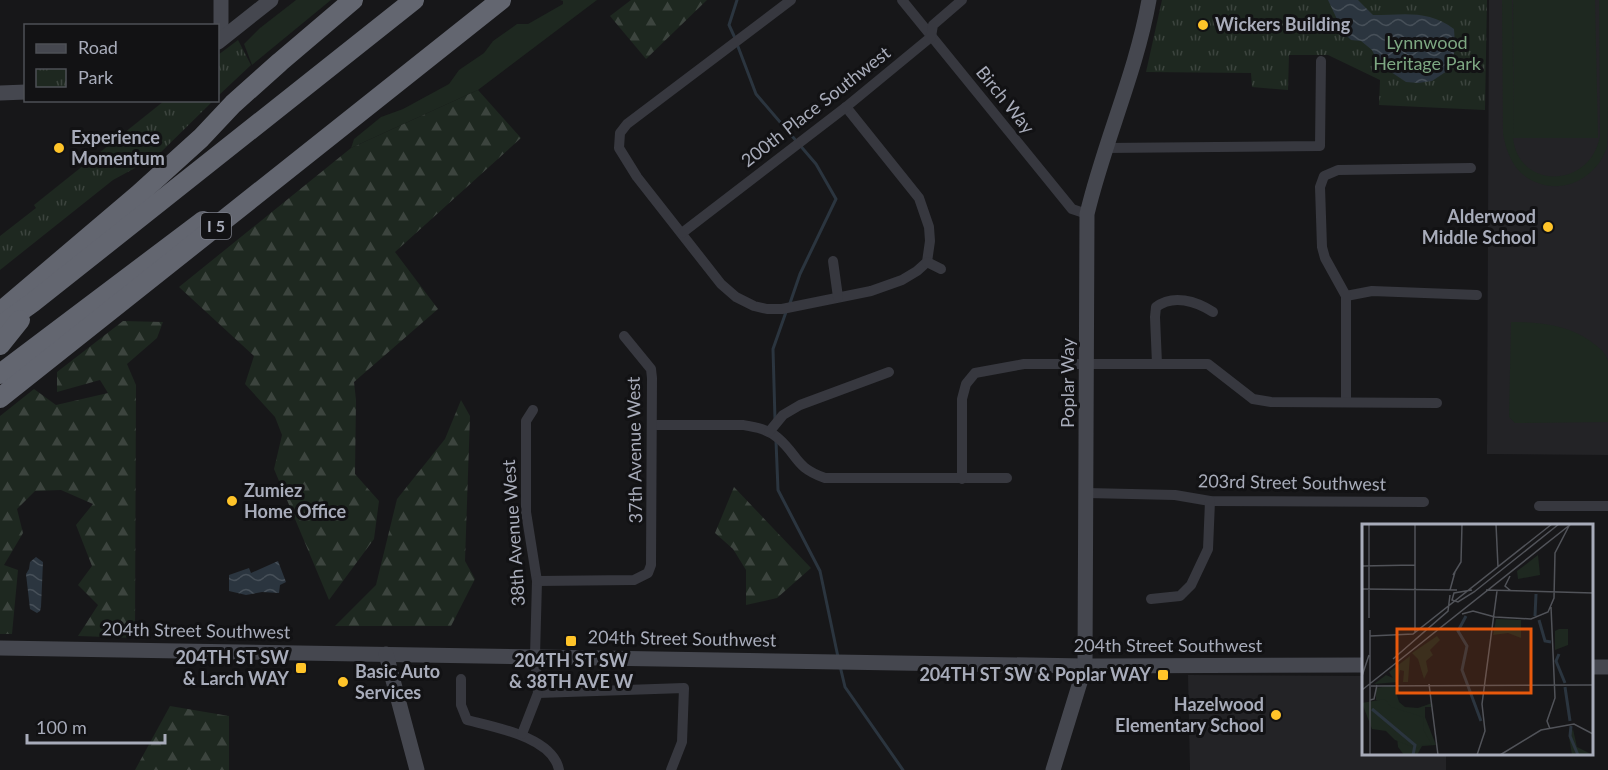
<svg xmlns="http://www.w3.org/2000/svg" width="1608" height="770" font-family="Lato,sans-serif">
<defs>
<pattern id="forest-firs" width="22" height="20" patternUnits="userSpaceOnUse" patternTransform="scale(1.5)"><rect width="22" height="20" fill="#1e2820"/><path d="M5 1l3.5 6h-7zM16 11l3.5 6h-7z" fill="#3c443e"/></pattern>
<pattern id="park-tufts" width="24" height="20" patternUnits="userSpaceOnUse" patternTransform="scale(1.5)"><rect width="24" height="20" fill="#1e2820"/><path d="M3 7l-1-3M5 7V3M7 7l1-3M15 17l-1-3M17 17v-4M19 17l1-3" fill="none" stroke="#3c443e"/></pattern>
<pattern id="water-waves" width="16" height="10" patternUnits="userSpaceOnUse" patternTransform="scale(1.5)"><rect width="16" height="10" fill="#2b353f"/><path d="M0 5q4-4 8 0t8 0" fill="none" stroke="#475059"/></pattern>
</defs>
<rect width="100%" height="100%" fill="#171719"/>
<g fill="#232326">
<polygon points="1489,0 1608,0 1608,455 1487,454"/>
<polygon points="1188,675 1363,676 1364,754 1446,754 1446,770 1190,770"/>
</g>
<g fill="#1e2820">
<polygon points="296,0 331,0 252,65 244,44 260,28"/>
<polygon points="560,0 597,0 478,90 351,148 354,139 381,117 403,109 449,84 459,70 484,53 493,41 517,24 528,24 563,4 563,1"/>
<path d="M1502,0H1512L1514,137L1513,0H1595L1598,138H1513C1518,189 1590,190 1600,136L1599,0H1608C1608,35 1608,71 1608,106C1608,118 1608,135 1607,147C1598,176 1566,194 1538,183C1515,175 1507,155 1503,134Z"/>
<path d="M1511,322C1540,322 1571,325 1594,344C1600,348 1607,354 1608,362C1608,381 1608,403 1608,422L1515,423L1509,417Z"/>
</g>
<g fill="url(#forest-firs)">
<polygon points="631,0 707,0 646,59 610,16"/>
<polygon points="478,90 521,138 395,252 438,309 354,382 356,400 355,474 379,501 374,539 329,600 274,469 282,435 275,417 245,384 254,356 179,287 351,148"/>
<polygon points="123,321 163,322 157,338 127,364 136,385 135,638 78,636 98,605 78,585 92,566 76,525 93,504 61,490 35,491 17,509 23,533 4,565 18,570 12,634 0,634 0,416 34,389 56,405 108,393 100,380 57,392 57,372"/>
<polygon points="461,400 470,416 465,561 475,579 451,626 335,626 376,585 397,499 445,439"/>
<polygon points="734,487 811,568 777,598 746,605 746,570 733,549 715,533"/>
<polygon points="170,706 229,716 229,770 135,770"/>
</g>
<g fill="url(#park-tufts)">
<polygon points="1162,0 1487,0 1485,110 1379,105 1380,80 1328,55 1289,55 1288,90 1252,87 1251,73 1146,72"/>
<polygon points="238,40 251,65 218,96 218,55"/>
<polygon points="164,101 213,101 157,156 113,180 0,270 0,236 36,208 34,205"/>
</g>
<g fill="url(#water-waves)">
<path d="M1328,0H1358L1373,15C1403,15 1428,9 1454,29L1455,45L1453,61L1447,71L1432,81L1418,83L1406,82L1379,64L1372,50L1361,41L1351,40L1343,32Z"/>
<polygon points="36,557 43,562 41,607 40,611 37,613 30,609 26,574 29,569 30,562"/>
<polygon points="278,561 286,582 280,585 279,593 262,592 246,595 229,591 229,575 249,568 251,573"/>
</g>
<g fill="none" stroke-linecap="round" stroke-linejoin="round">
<g stroke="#2b353f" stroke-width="3">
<polyline points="735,38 729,25 737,0"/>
<polyline points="737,44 756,94 816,164 836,199 800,274 789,306"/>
<polyline points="775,420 773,349 786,312"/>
<polyline points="776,441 778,490 820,571 838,657"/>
<polyline points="840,666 845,687 903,770"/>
</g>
<g stroke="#37383f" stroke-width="10">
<polyline points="791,0 627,124 620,133 619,148 637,177 721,284 736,297 754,306 767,309 782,309 871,291 902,280 917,271 927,262 930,241 929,227 919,198 846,107"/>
<polyline points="902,0 1072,209 1087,214"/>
<polyline points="1105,148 1320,146 1321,61"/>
<polyline points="682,233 846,107 931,37 933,25 962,0"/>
<polyline points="833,261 838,297"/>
<polyline points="927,262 941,269"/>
<polyline points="1346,296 1372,291 1477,295"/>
<path d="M1157,364L1155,317L1156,307C1173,294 1196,301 1213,312"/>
<polyline points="1346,402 1346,296 1325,258 1322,247 1320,187 1324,176 1338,170 1471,168"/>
<polyline points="533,410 526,421 526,512 537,581 535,656 538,693 684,688 682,742 671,770"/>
<path d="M653,425H743C755,427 768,429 778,438C799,456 794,467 825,478H1007"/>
<polyline points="769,432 783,415 800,405 889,372"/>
<polyline points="962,479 962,399 966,384 975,373 1024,364 1208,364 1253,399 1271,402 1437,403"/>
<polyline points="1087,493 1175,495 1210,501 1424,502"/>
<polyline points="1539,506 1608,506"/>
<polyline points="537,581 634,580 648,573 651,565 652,378 651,369 624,336"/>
<polyline points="1151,599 1180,596 1191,585 1208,549 1210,501"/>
<path d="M461,679V705L467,720C494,727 553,737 559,770"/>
<polyline points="522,734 538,693"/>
</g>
<g stroke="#45474f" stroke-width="15">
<polyline points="221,39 221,0"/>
<polyline points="218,42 271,0"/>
<polyline points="0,93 26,92"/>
<polyline points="0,648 1085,666 1364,665"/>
<polyline points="386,654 417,770"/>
<polyline points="1592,667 1608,667"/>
<path d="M1053,770L1085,666L1087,214C1104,142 1136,73 1149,0"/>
</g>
<g stroke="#636670" stroke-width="20">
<polyline points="0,312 138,195 201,138 233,104 280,62 353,0"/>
<polyline points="0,326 32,303 414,0"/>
<polyline points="0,345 20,320"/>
<polyline points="0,374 203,221"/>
<polyline points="0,398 501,0"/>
</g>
</g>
<g fill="#ffc429" stroke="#121214" stroke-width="2">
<circle cx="1203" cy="25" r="6"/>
<circle cx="59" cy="148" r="6"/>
<circle cx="1548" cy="227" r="6"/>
<circle cx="232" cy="501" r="6"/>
<rect x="565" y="635" width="12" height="12" rx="3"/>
<rect x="295" y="662" width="12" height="12" rx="3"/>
<rect x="1157" y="669" width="12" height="12" rx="3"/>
<circle cx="343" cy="682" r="6"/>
<circle cx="1276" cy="715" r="6"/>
</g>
<g text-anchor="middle" stroke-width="6" stroke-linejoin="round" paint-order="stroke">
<rect fill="#121214" stroke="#7b7e88" stroke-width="1.5" x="201" y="213" width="30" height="26" rx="4.5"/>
<g font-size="16" font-weight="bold" fill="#a8acba">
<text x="216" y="232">I 5</text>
</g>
<g font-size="18" font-weight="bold" fill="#a8acba" stroke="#121214" text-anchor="start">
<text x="1215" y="31">Wickers Building</text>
<text x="71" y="144">Experience<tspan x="71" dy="21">Momentum</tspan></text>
<text x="1536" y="223" text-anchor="end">Alderwood<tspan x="1536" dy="21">Middle School</tspan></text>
<text x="244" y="497">Zumiez<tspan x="244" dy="21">Home Office</tspan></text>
<text x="289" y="664" text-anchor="end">204TH ST SW<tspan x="289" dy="21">&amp; Larch WAY</tspan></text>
<text x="571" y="667" text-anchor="middle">204TH ST SW<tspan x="571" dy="21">&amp; 38TH AVE W</tspan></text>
<text x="355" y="678">Basic Auto<tspan x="355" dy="21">Services</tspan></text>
<text x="1151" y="681" text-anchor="end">204TH ST SW &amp; Poplar WAY</text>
<text x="1264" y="711" text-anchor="end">Hazelwood<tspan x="1264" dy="21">Elementary School</tspan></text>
</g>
<g font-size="18" fill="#7da782" stroke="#121214">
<text x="1427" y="49">Lynnwood<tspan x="1427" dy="21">Heritage Park</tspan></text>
</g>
<g font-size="18" fill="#a8acba" stroke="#121214">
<text transform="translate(1005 100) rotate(51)" y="6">Birch Way</text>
<text transform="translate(816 107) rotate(-38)" y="6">200th Place Southwest</text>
<text transform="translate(1068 383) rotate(-90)" y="6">Poplar Way</text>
<text transform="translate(635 450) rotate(-91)" y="6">37th Avenue West</text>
<text transform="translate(1292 483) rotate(1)" y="6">203rd Street Southwest</text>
<text transform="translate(514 533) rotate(-94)" y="6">38th Avenue West</text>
<text transform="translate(196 631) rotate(1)" y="6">204th Street Southwest</text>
<text transform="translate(682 639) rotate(1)" y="6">204th Street Southwest</text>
<text x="1168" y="652">204th Street Southwest</text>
</g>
</g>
<g transform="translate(1362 524)">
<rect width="231" height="231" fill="#171719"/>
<path d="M176,31L178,51L156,55L155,47ZM75,112L78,116L68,126L71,131L64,137L66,147L62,155L56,135L50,129ZM48,132L46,158H41L42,147L38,146L36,158L12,160L24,151L31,154L27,148ZM32,161L37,178L43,183L56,184L70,179L69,183H63V193L74,221L60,222L55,231H42L36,223L35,213L55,223L28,184L14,176V164Z" fill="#1e2820"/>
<path d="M197,105H206V121L193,126V107ZM23,175L29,183L61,193L62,207L70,221L60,220L56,225L33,216L24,207L10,205L0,179ZM211,205L215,223L231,231H210L207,213Z" fill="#1e2820"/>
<path d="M134,95L159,96V114L146,109L131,111Z" fill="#1e2820"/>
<path fill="none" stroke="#2b353f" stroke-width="3" d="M104,92L96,107L105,122L100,146L119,197M173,92L174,70M177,96L183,117L189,118M197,130L194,137L203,159M203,163L208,197M10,185L53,221L51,231M209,202L208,212L216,231"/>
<path fill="none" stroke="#515359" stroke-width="1.5" d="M7,0V94M134,0L136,43M0,42L53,41M91,51L99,38L100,0M148,52L143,62L149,67M0,65L95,66M88,66L93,48M110,66L92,69L90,76L96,78L112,68L197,0M124,66L231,69M100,90L111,87L133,93M133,93L169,95L186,88L192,74L193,29L208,0M8,106V231M53,108V0M8,112L51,110L190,0M31,135L86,87L88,71M0,152L7,131M67,160L76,231M9,162L231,161M0,166L209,0M8,176L12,175L15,161M188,205L185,197L193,174L189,83M115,231L123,207L120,180L135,67M138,231L179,206L212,200L231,210"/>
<path fill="#e8590c" fill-opacity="0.15" stroke="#e8590c" stroke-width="3" d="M35,105H169V169H35Z"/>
<rect width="231" height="231" fill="none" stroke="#a8acba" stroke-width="3"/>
</g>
<rect x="24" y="24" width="195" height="78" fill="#121214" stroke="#4e5056" stroke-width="1.5"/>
<rect x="36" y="44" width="30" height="9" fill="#45474f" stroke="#4e5056" stroke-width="1.5"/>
<text x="78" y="54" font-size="18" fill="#a8acba">Road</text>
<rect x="36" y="69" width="30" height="18" fill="url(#park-tufts)" stroke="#4e5056" stroke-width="1.5"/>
<text x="78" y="84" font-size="18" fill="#a8acba">Park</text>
<path d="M27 734v9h138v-9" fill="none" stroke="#a8acba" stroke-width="3"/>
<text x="36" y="734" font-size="18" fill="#a8acba" stroke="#121214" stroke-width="4.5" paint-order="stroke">100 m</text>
</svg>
